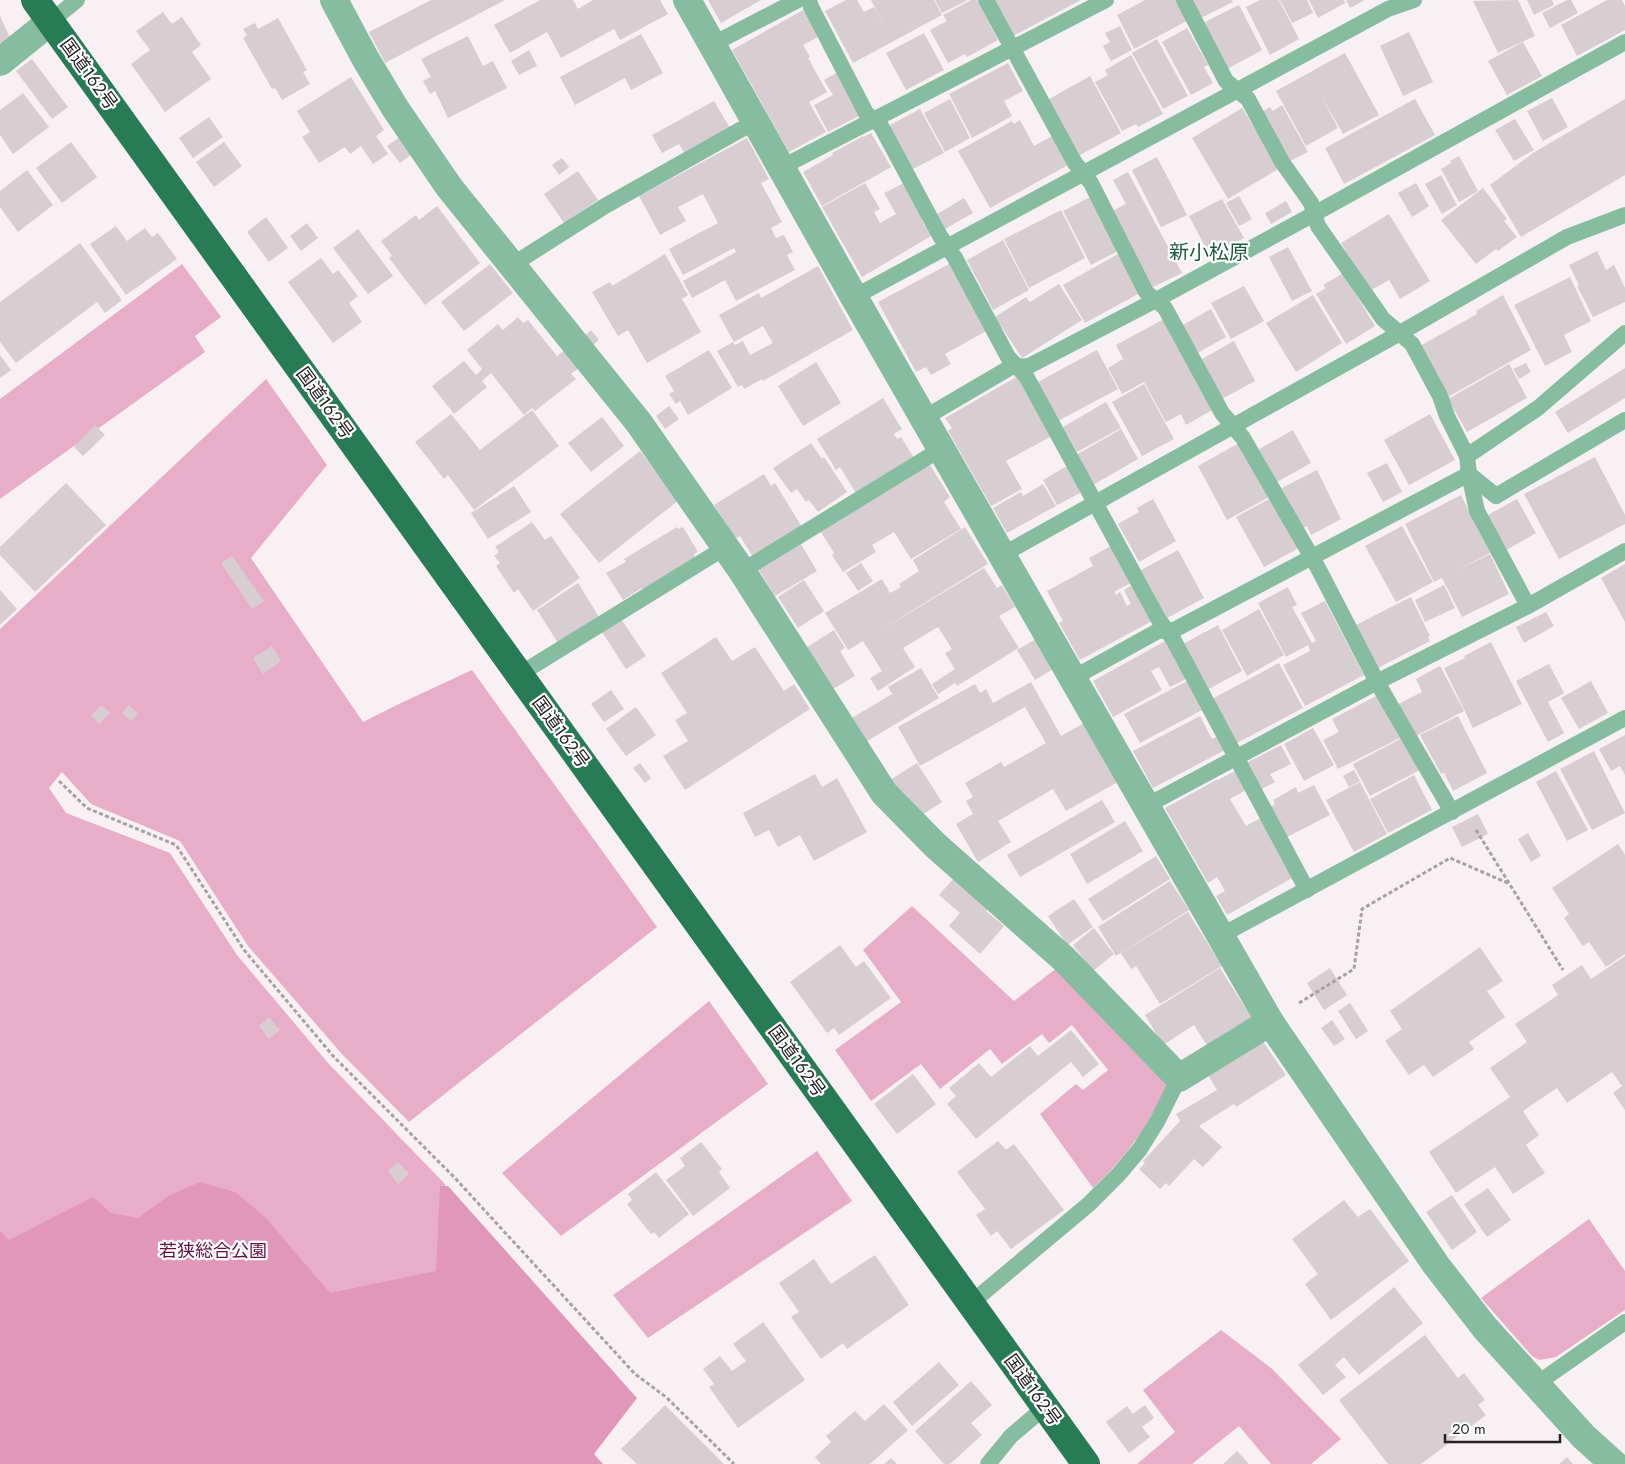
<svg xmlns="http://www.w3.org/2000/svg" width="1625" height="1464" font-family="Jost,'Noto Sans JP',sans-serif">
<rect width="100%" height="100%" fill="#f9f0f4"/>
<g fill="#e8aec8">
<polygon points="182,264 221,317 195,336 205,352 0,499 0,399"/>
<polygon points="266,379 327,465 251,558 363,722 401,703 472,670 657,927 409,1122 341,1053 248,946 180,841 91,804 62,772 49,788 66,813 170,853 237,955 328,1063 445,1184 441,1270 0,1464 0,629"/>
<path d="M912,906L1014,1001L1058,967L1169,1082C1147,1127 1130,1153 1093,1188L1040,1114L1076,1084L1083,1090L1108,1070L1072,1025L1049,1043L1042,1034L1002,1064L990,1049L940,1089L921,1064L871,1101L835,1050L901,1002L863,950Z"/>
<polygon points="709,1001 768,1084 561,1236 502,1173"/>
<polygon points="817,1151 852,1201 648,1338 613,1295"/>
<polygon points="1589,1219 1625,1271 1625,1310 1556,1357 1539,1360 1532,1356 1481,1298"/>
<polygon points="1221,1330 1271,1368 1341,1439 1311,1464 1271,1464 1239,1426 1192,1464 1137,1464 1175,1432 1143,1390"/>
</g>
<polygon fill="#e197b8" points="200,1182 235,1192 265,1217 330,1293 436,1271 440,1186 448,1186 637,1398 594,1454 603,1464 0,1464 0,1231 9,1240 93,1197 111,1213 138,1218 168,1196"/>
<g fill="#d8ced2">
<polygon points="431,0 505,0 385,63 369,32"/>
<polygon points="540,0 573,0 578,9 593,0 660,0 668,14 620,40 614,29 561,58 547,32 510,53 494,25"/>
<polygon points="708,0 761,0 721,23"/>
<polygon points="846,0 857,0 864,12 874,7 886,30 871,0 934,0 942,15 853,63 825,11"/>
<polygon points="935,0 968,0 942,13"/>
<polygon points="971,0 977,0 998,40 967,57 965,54 948,63 930,30 947,21 943,15"/>
<polygon points="994,0 1081,0 1013,36"/>
<polygon points="1145,0 1176,0 1187,21 1134,49 1117,15"/>
<polygon points="1192,0 1232,0 1233,2 1201,18"/>
<polygon points="1260,0 1279,0 1299,39 1270,55 1246,7"/>
<polygon points="1280,0 1307,0 1313,13 1292,23"/>
<polygon points="1309,0 1344,0 1345,3 1318,18"/>
<polygon points="1346,0 1365,0 1350,8"/>
<polygon points="1518,0 1535,36 1498,53 1473,1"/>
<polygon points="1527,0 1552,0 1554,5 1534,15"/>
<polygon points="1567,0 1571,0 1578,13 1550,28 1542,13"/>
<polygon points="1607,0 1622,0 1625,6 1625,30 1577,56 1561,25"/>
<polygon points="1239,5 1262,50 1227,69 1203,23"/>
<polygon points="803,10 818,37 803,45 810,57 808,58 827,92 809,102 826,132 789,152 732,50"/>
<polygon points="163,12 172,24 182,17 201,45 192,52 211,79 165,112 131,64 150,50 136,31"/>
<polygon points="0,16 11,40 0,45"/>
<polygon points="278,18 307,70 303,72 310,84 282,100 275,88 272,89 243,38 247,35 243,29 255,23 258,29"/>
<polygon points="1120,26 1132,50 1111,61 1103,46 1110,42 1105,33"/>
<polygon points="1187,28 1208,65 1204,67 1213,83 1191,95 1162,42"/>
<polygon points="1409,32 1433,82 1403,96 1380,46"/>
<polygon points="924,33 944,70 906,90 886,53"/>
<polygon points="641,34 663,73 631,90 625,78 575,105 560,77"/>
<polygon points="468,36 483,66 493,61 507,88 448,118 435,91 430,94 423,81 431,77 421,59"/>
<polygon points="1157,39 1188,96 1163,109 1132,53"/>
<polygon points="1523,42 1542,76 1507,95 1488,61"/>
<polygon points="529,50 537,66 519,75 511,61"/>
<polygon points="1345,53 1379,115 1343,134 1322,97 1338,128 1306,146 1276,91"/>
<polygon points="1131,55 1163,114 1138,127 1136,124 1122,131 1095,82 1108,75 1105,70"/>
<polygon points="32,59 68,107 52,119 16,71"/>
<polygon points="1008,63 1023,91 1004,101 1012,116 972,138 949,94"/>
<polygon points="838,72 861,115 828,132 814,105 833,95 824,80"/>
<polygon points="1090,76 1121,133 1080,155 1049,99"/>
<polygon points="351,77 384,130 376,136 388,154 373,164 361,146 350,154 345,147 319,163 302,137 310,132 297,111"/>
<polygon points="23,93 49,127 13,154 0,135 0,110"/>
<polygon points="1552,98 1568,127 1543,141 1527,111"/>
<polygon points="950,99 970,138 945,152 924,113"/>
<polygon points="1415,99 1435,135 1344,184 1325,148"/>
<polygon points="1625,99 1625,175 1521,237 1490,185 1533,153"/>
<polygon points="714,101 730,128 685,154 679,144 662,153 652,135"/>
<polygon points="1282,105 1308,152 1288,162 1261,112 1270,107 1273,111"/>
<polygon points="1242,108 1280,168 1228,199 1192,138"/>
<polygon points="920,109 944,153 911,170 888,126"/>
<polygon points="209,117 223,137 193,158 179,138"/>
<polygon points="1515,119 1534,150 1514,161 1495,130"/>
<polygon points="1020,120 1034,146 1052,136 1068,165 990,208 958,151 1012,121 1014,124"/>
<polygon points="871,133 891,167 822,206 803,172 833,155 832,153 863,136 864,137"/>
<polygon points="400,137 412,154 400,163 387,146"/>
<polygon points="747,138 769,179 761,183 782,222 771,228 776,238 784,235 793,252 787,255 795,270 736,301 725,280 692,298 683,281 736,252 734,248 683,275 669,249 718,223 703,194 678,207 686,221 660,235 639,196"/>
<polygon points="71,142 97,177 62,203 36,168"/>
<polygon points="224,142 242,166 214,187 196,162"/>
<polygon points="1459,156 1478,191 1459,202 1441,169 1451,163 1450,161"/>
<polygon points="1157,157 1187,215 1161,227 1132,170"/>
<polygon points="562,158 569,167 559,175 552,165"/>
<polygon points="27,170 53,205 18,232 0,207 0,191"/>
<polygon points="578,171 598,200 564,223 544,194"/>
<polygon points="1128,172 1182,273 1151,288 1112,211 1126,204 1113,180"/>
<polygon points="1441,175 1457,205 1442,214 1425,184"/>
<polygon points="865,183 880,209 874,212 880,223 896,214 884,193 904,183 925,219 922,221 931,236 862,277 822,207"/>
<polygon points="1416,183 1429,206 1412,217 1398,193"/>
<polygon points="1483,188 1507,219 1504,221 1517,237 1498,251 1496,249 1476,264 1441,220"/>
<polygon points="1092,196 1120,250 1091,265 1063,211"/>
<polygon points="1239,196 1252,219 1239,226 1226,203"/>
<polygon points="964,198 973,213 945,229 937,214"/>
<polygon points="1222,199 1244,238 1210,256 1189,216"/>
<polygon points="1286,201 1292,212 1271,224 1265,213"/>
<polygon points="437,206 480,263 425,305 389,258 392,256 381,241 416,215 419,220"/>
<polygon points="1061,210 1085,258 1029,288 1004,239"/>
<polygon points="1389,214 1430,281 1400,299 1389,280 1370,291 1341,243"/>
<polygon points="266,217 288,248 269,262 247,232"/>
<polygon points="307,223 318,238 301,251 290,236"/>
<polygon points="116,226 127,241 145,228 152,237 158,233 177,259 126,295 90,244"/>
<polygon points="358,229 393,276 368,294 333,248"/>
<polygon points="1003,240 1029,290 993,310 967,260"/>
<polygon points="80,243 122,300 105,313 97,302 16,363 0,342 0,302"/>
<polygon points="1288,247 1312,291 1292,301 1269,257"/>
<polygon points="1597,251 1606,270 1614,265 1625,288 1625,302 1593,317 1577,286 1579,285 1569,265"/>
<polygon points="665,254 688,295 682,299 701,332 647,363 628,330 618,336 592,292 610,282 612,286"/>
<polygon points="1118,254 1140,293 1085,323 1063,285"/>
<polygon points="321,258 333,274 338,270 358,296 349,303 362,322 333,343 288,282"/>
<polygon points="951,263 988,330 945,354 951,364 931,375 926,367 916,372 878,302"/>
<polygon points="490,264 513,293 464,331 441,302"/>
<polygon points="818,266 853,330 763,381 762,379 744,389 742,385 738,387 717,351 733,342 735,345 743,341 750,355 773,343 763,326 734,342 719,315 759,293 761,298"/>
<polygon points="1343,273 1375,326 1346,344 1316,294 1326,288 1323,285"/>
<polygon points="1570,277 1591,321 1564,335 1572,352 1545,366 1514,305"/>
<polygon points="1059,284 1082,320 1022,358 995,317 1026,297 1030,302"/>
<polygon points="1244,286 1264,321 1231,339 1211,303"/>
<polygon points="1313,295 1342,343 1296,372 1266,323"/>
<polygon points="1503,295 1531,350 1448,397 1420,346 1477,314 1476,311"/>
<polygon points="1211,309 1226,337 1196,354 1181,326"/>
<polygon points="518,317 523,323 528,320 557,356 565,350 579,368 571,374 576,379 535,411 532,408 524,415 491,373 482,381 487,387 454,414 432,386 464,361 476,375 482,369 467,350 498,324 503,330"/>
<polygon points="1164,319 1214,409 1186,425 1181,414 1166,422 1144,382 1122,394 1108,368 1123,359 1116,345"/>
<polygon points="591,330 599,340 592,346 584,336"/>
<polygon points="1234,341 1255,381 1222,399 1200,360"/>
<polygon points="709,350 732,388 688,415 680,401 676,404 669,394 674,391 665,376"/>
<polygon points="1097,350 1118,389 1056,422 1036,383"/>
<polygon points="0,355 11,370 0,378"/>
<polygon points="816,362 841,403 803,426 778,386"/>
<polygon points="1526,363 1531,372 1519,379 1513,369"/>
<polygon points="1509,364 1527,398 1467,432 1448,399"/>
<polygon points="1625,368 1625,398 1568,433 1555,412"/>
<polygon points="1018,376 1052,436 1006,461 1022,489 991,506 948,431 952,428 945,418"/>
<polygon points="1144,384 1174,439 1142,456 1112,402"/>
<polygon points="883,398 902,429 894,434 897,439 901,437 914,458 856,493 840,467 836,470 817,439"/>
<polygon points="1106,402 1121,428 1077,452 1063,427"/>
<polygon points="669,406 679,419 665,429 656,416"/>
<polygon points="532,410 559,446 474,510 448,475 444,479 415,442 451,414 480,450"/>
<polygon points="1430,414 1455,460 1409,485 1384,440"/>
<polygon points="602,417 624,446 591,472 568,443"/>
<polygon points="95,425 105,435 83,456 74,447"/>
<polygon points="1121,429 1138,459 1093,485 1076,455"/>
<polygon points="1293,430 1311,463 1277,482 1259,449"/>
<polygon points="811,443 822,459 824,457 847,492 818,512 809,500 806,502 797,489 791,493 773,468"/>
<polygon points="1239,443 1269,497 1227,520 1198,466"/>
<polygon points="640,451 679,500 599,563 560,514"/>
<polygon points="1595,457 1625,515 1625,524 1559,559 1524,494"/>
<polygon points="1387,463 1402,492 1383,502 1367,473"/>
<polygon points="930,465 950,497 944,502 961,529 911,559 894,532 872,545 876,552 843,572 832,555 834,553 821,532"/>
<polygon points="1067,466 1082,492 1057,505 1043,480"/>
<polygon points="1317,470 1341,519 1311,535 1307,526 1302,529 1280,489"/>
<polygon points="764,474 771,486 775,483 802,527 753,557 740,536 735,539 714,505"/>
<polygon points="66,483 106,525 35,592 0,555 0,547"/>
<polygon points="1043,484 1056,506 1007,533 993,508 1021,492 1023,496"/>
<polygon points="514,486 531,512 488,539 471,513"/>
<polygon points="1461,495 1490,553 1454,572 1490,554 1509,594 1462,617 1442,578 1434,582 1405,524"/>
<polygon points="1271,498 1299,548 1264,567 1236,517"/>
<polygon points="1153,499 1176,541 1139,562 1118,524 1139,512 1137,508"/>
<polygon points="1517,499 1536,533 1505,551 1486,516"/>
<polygon points="532,522 545,540 551,536 580,578 533,611 518,589 514,593 496,566 500,563 494,556 499,552 495,547"/>
<polygon points="1402,526 1433,582 1396,602 1365,546"/>
<polygon points="677,527 678,529 683,527 698,552 694,554 696,559 643,590 642,588 623,600 606,573 626,562 624,559"/>
<polygon points="965,527 988,564 869,637 984,568 997,588 1002,585 1015,607 999,616 1019,648 957,686 955,683 938,694 932,684 955,669 945,653 952,649 938,627 903,648 915,667 878,691 870,678 882,671 863,641 848,650 825,613 882,579 890,593 901,587 899,584 919,571 913,560"/>
<polygon points="801,544 817,571 775,596 759,570"/>
<polygon points="1111,546 1131,583 1114,592 1116,595 1120,592 1127,606 1131,604 1124,590 1132,585 1152,621 1080,660 1059,623 1063,621 1047,591 1093,566 1089,558"/>
<polygon points="1178,550 1204,598 1167,618 1141,570"/>
<polygon points="232,556 264,601 252,609 221,563"/>
<polygon points="861,563 873,581 858,591 846,573"/>
<polygon points="1625,564 1625,622 1601,578"/>
<polygon points="804,580 824,611 798,628 778,597"/>
<polygon points="578,583 599,617 558,643 537,610"/>
<polygon points="1444,585 1455,608 1425,622 1415,600"/>
<polygon points="1288,587 1297,605 1292,607 1312,643 1316,641 1301,613 1325,601 1364,675 1305,706 1283,665 1310,651 1308,645 1286,657 1258,603"/>
<polygon points="0,590 17,609 0,625"/>
<polygon points="1411,597 1430,636 1428,637 1430,641 1376,669 1354,626"/>
<polygon points="1259,609 1284,655 1247,676 1222,630"/>
<polygon points="1546,612 1554,626 1524,643 1516,627"/>
<polygon points="621,619 646,656 626,669 602,632"/>
<polygon points="1218,625 1242,671 1207,690 1183,644"/>
<polygon points="834,630 845,648 840,651 855,676 833,689 807,647"/>
<polygon points="716,637 732,661 755,647 784,691 794,684 810,709 685,790 663,756 688,741 675,720 687,713 661,673"/>
<polygon points="1036,639 1053,669 1035,680 1017,650"/>
<polygon points="1167,640 1188,678 1170,687 1159,667 1151,671 1162,690 1113,717 1093,681"/>
<polygon points="1491,642 1522,704 1473,728 1444,668 1465,658 1464,656"/>
<polygon points="272,646 281,661 263,674 253,658"/>
<polygon points="1279,663 1303,708 1235,744 1212,699"/>
<polygon points="1549,664 1564,693 1548,702 1564,733 1548,742 1516,681"/>
<polygon points="1440,666 1464,711 1414,737 1398,704 1422,692 1416,679"/>
<polygon points="921,668 939,698 864,743 850,719 892,694 898,704 888,687"/>
<polygon points="1189,680 1204,709 1140,743 1124,714"/>
<polygon points="1591,681 1608,713 1579,729 1561,698"/>
<polygon points="1031,682 1061,736 1084,723 1118,782 1066,811 1053,789 998,821 1011,842 978,862 956,824 973,814 966,801 973,797 965,783 1001,762 1004,767 1046,743 1025,707 920,766 898,727 975,684 980,693 986,689 993,703"/>
<polygon points="611,690 624,709 604,722 591,704"/>
<polygon points="1378,695 1400,738 1338,769 1323,740 1339,732 1332,719"/>
<polygon points="102,705 110,713 99,724 91,715"/>
<polygon points="129,705 138,714 131,721 122,713"/>
<polygon points="636,707 656,735 626,756 606,729"/>
<polygon points="1200,716 1212,739 1218,736 1225,750 1153,788 1133,751"/>
<polygon points="1458,716 1487,773 1453,791 1444,773 1441,774 1420,735"/>
<polygon points="1313,728 1334,765 1304,781 1284,744"/>
<polygon points="1625,735 1625,775 1620,766 1611,771 1599,749"/>
<polygon points="1402,738 1420,770 1370,796 1353,764"/>
<polygon points="1281,745 1291,764 1270,774 1275,782 1260,790 1246,763"/>
<polygon points="1594,751 1625,813 1592,830 1560,769"/>
<polygon points="640,763 651,778 645,783 633,768"/>
<polygon points="917,763 942,802 922,815 890,780"/>
<polygon points="1237,770 1248,789 1230,799 1246,826 1262,817 1294,877 1227,915 1216,896 1225,891 1217,877 1208,883 1165,808 1218,779 1218,780"/>
<polygon points="1354,770 1360,781 1349,787 1343,776"/>
<polygon points="1556,771 1588,830 1567,841 1536,782"/>
<polygon points="815,774 822,787 837,778 867,832 814,861 800,835 778,847 769,830 755,837 743,813"/>
<polygon points="1414,775 1432,810 1388,833 1370,799"/>
<polygon points="1360,782 1387,834 1354,852 1326,800"/>
<polygon points="1314,785 1330,815 1285,838 1269,808 1275,804 1273,800 1296,787 1298,793"/>
<polygon points="1102,800 1115,822 1020,877 1007,855"/>
<polygon points="1478,814 1488,834 1462,847 1452,827"/>
<polygon points="1125,821 1143,851 1087,884 1070,854"/>
<polygon points="1528,833 1541,856 1531,862 1518,839"/>
<polygon points="1618,844 1625,855 1625,954 1606,967 1589,942 1583,946 1564,918 1569,914 1552,888"/>
<polygon points="1156,856 1170,879 1103,921 1088,899"/>
<polygon points="956,876 991,906 986,911 1004,926 980,954 949,926 960,913 939,895"/>
<polygon points="1170,881 1189,910 1116,956 1098,927"/>
<polygon points="1074,899 1093,927 1067,945 1048,916"/>
<polygon points="1188,912 1222,966 1160,1004 1136,966 1131,969 1121,953"/>
<polygon points="1094,928 1114,954 1093,971 1073,945"/>
<polygon points="840,945 856,967 864,961 891,998 839,1035 834,1028 827,1033 790,982"/>
<polygon points="1480,947 1503,981 1487,991 1505,1017 1469,1042 1474,1049 1433,1077 1424,1065 1409,1075 1385,1041 1402,1029 1390,1011"/>
<polygon points="1625,956 1625,1110 1613,1093 1622,1086 1612,1072 1567,1103 1557,1088 1523,1111 1539,1135 1526,1145 1545,1173 1513,1194 1495,1167 1456,1193 1429,1152 1510,1097 1490,1068 1527,1042 1515,1024 1558,995 1552,985 1582,965 1591,979"/>
<polygon points="1220,968 1253,1020 1208,1047 1194,1025 1163,1045 1145,1015"/>
<polygon points="1330,968 1347,995 1324,1010 1307,983"/>
<polygon points="1350,1003 1368,1031 1356,1039 1338,1011"/>
<polygon points="269,1017 280,1030 269,1039 259,1026"/>
<polygon points="1332,1020 1345,1039 1334,1046 1321,1028"/>
<polygon points="1071,1030 1099,1064 1083,1077 1071,1062 976,1139 947,1104 956,1096 949,1088 979,1063 991,1077 1030,1046 1038,1056"/>
<polygon points="1262,1040 1286,1075 1236,1107 1234,1104 1199,1126 1222,1147 1203,1167 1194,1159 1169,1186 1166,1183 1160,1189 1139,1169 1145,1163 1143,1161 1180,1121 1176,1114 1217,1090 1208,1075"/>
<polygon points="913,1074 936,1104 897,1134 874,1104"/>
<polygon points="998,1141 1006,1150 1014,1144 1064,1210 1011,1249 997,1231 991,1236 976,1215 985,1209 957,1172"/>
<polygon points="701,1142 722,1169 719,1172 730,1188 693,1216 666,1180 685,1166 680,1158"/>
<polygon points="398,1162 409,1174 398,1184 388,1171"/>
<polygon points="656,1172 689,1214 659,1238 654,1232 651,1234 627,1204 632,1200 628,1194"/>
<polygon points="1488,1188 1511,1220 1487,1237 1464,1204"/>
<polygon points="1452,1195 1477,1232 1452,1250 1426,1212"/>
<polygon points="1344,1200 1358,1217 1370,1209 1409,1261 1331,1320 1305,1284 1318,1274 1292,1239"/>
<polygon points="875,1255 909,1305 847,1349 843,1343 821,1359 791,1317 799,1312 779,1283 814,1259 831,1284"/>
<polygon points="1394,1287 1423,1323 1359,1375 1344,1357 1335,1365 1346,1377 1323,1395 1298,1365"/>
<polygon points="763,1322 805,1380 738,1428 709,1387 714,1384 703,1369 720,1356 732,1371 746,1361 733,1344"/>
<polygon points="1425,1335 1458,1378 1464,1373 1485,1400 1478,1405 1486,1415 1421,1464 1388,1464 1339,1400"/>
<polygon points="939,1362 959,1385 912,1426 893,1402"/>
<polygon points="971,1381 992,1405 971,1423 982,1435 950,1464 944,1464 915,1431"/>
<polygon points="884,1404 908,1430 870,1464 821,1464 815,1457 831,1442 826,1436 855,1411 865,1421"/>
<polygon points="665,1405 724,1464 637,1464 621,1449"/>
<polygon points="1145,1405 1154,1418 1142,1427 1150,1437 1129,1453 1106,1422 1127,1406 1133,1414"/>
<polygon points="1237,1451 1249,1464 1223,1464"/>
<polygon points="1567,1457 1573,1464 1559,1464"/>
<polygon points="891,1458 897,1464 884,1464"/>
</g>
<g fill="none" stroke-linecap="round" stroke-linejoin="round">
<g stroke="#a7a1a3" stroke-width="3" stroke-dasharray="4 2.5" stroke-linecap="butt">
<polyline points="59,781 87,808 176,845 244,950 334,1057 454,1177 635,1374 666,1397 734,1464"/>
<polyline points="1476,830 1563,970"/>
<polyline points="1299,1003 1354,969 1362,909 1450,858 1510,884"/>
</g>
<g stroke="#86bc9f" stroke-width="16">
<polyline points="809,0 811,7 866,113 881,126 940,236 955,258 1008,357 1026,376 1159,620 1173,639 1307,890"/>
<polyline points="986,0 1075,163 1091,183 1146,292 1165,308 1222,413 1243,438 1318,568 1377,682 1452,812"/>
<polyline points="1184,0 1226,81 1248,99 1282,162 1311,203 1318,226 1383,319 1412,344 1440,396 1447,416 1467,456"/>
<polyline points="51,21 77,0"/>
<polyline points="713,44 798,0"/>
<polyline points="782,167 1106,0"/>
<polyline points="512,265 605,206 756,121"/>
<polyline points="854,297 1388,9 1414,0"/>
<polyline points="924,418 1011,367 1029,366 1156,300 1314,214 1625,42"/>
<polyline points="1002,555 1400,333 1567,237 1625,215"/>
<polyline points="742,571 941,449"/>
<polyline points="1528,606 1477,511 1469,474 1467,456 1538,408 1625,333"/>
<polyline points="520,674 726,547"/>
<polyline points="1073,678 1158,631 1174,630 1469,474 1496,496 1625,420"/>
<polyline points="1146,806 1377,682 1528,606 1625,551"/>
<polyline points="1220,936 1625,718"/>
<polyline points="971,1303 1089,1204 1119,1174 1140,1149 1158,1120 1179,1078"/>
<polyline points="1535,1385 1625,1322"/>
<polyline points="988,1464 1011,1436 1045,1407"/>
</g>
<g stroke="#86bc9f" stroke-width="28">
<polyline points="334,0 365,58 395,108 449,187 639,423 742,571 884,793 935,845 1064,959 1179,1078 1270,1022"/>
<polyline points="687,0 854,297 1270,1022 1436,1265 1485,1328 1584,1437 1614,1464"/>
<polyline points="0,62 51,21"/>
</g>
<polyline stroke="#277c56" stroke-width="28" points="35,0 1086,1464"/>
</g>
<g text-anchor="middle" stroke-width="4.5" stroke-linejoin="round" paint-order="stroke">
<g font-size="18" fill="#252223" stroke="#fff">
<text transform="translate(89 74) rotate(54)" y="6">国道162号</text>
<text transform="translate(325 403) rotate(54)" y="6">国道162号</text>
<text transform="translate(561 732) rotate(54)" y="6">国道162号</text>
<text transform="translate(797 1061) rotate(54)" y="6">国道162号</text>
<text transform="translate(1033 1390) rotate(54)" y="6">国道162号</text>
</g>
<g font-size="18" fill="#650e41" stroke="#fff">
<text x="213" y="1257">若狭総合公園</text>
</g>
<g font-size="20" fill="#1c5a3e" stroke="#fff">
<text x="1209" y="259">新小松原</text>
</g>
</g>
<path d="M1445 1434v8h115v-8" fill="none" stroke="#252223" stroke-width="2.5"/>
<text x="1452" y="1434" font-size="15" fill="#252223" stroke="#ffffff" stroke-width="4" paint-order="stroke">20 m</text>
</svg>
